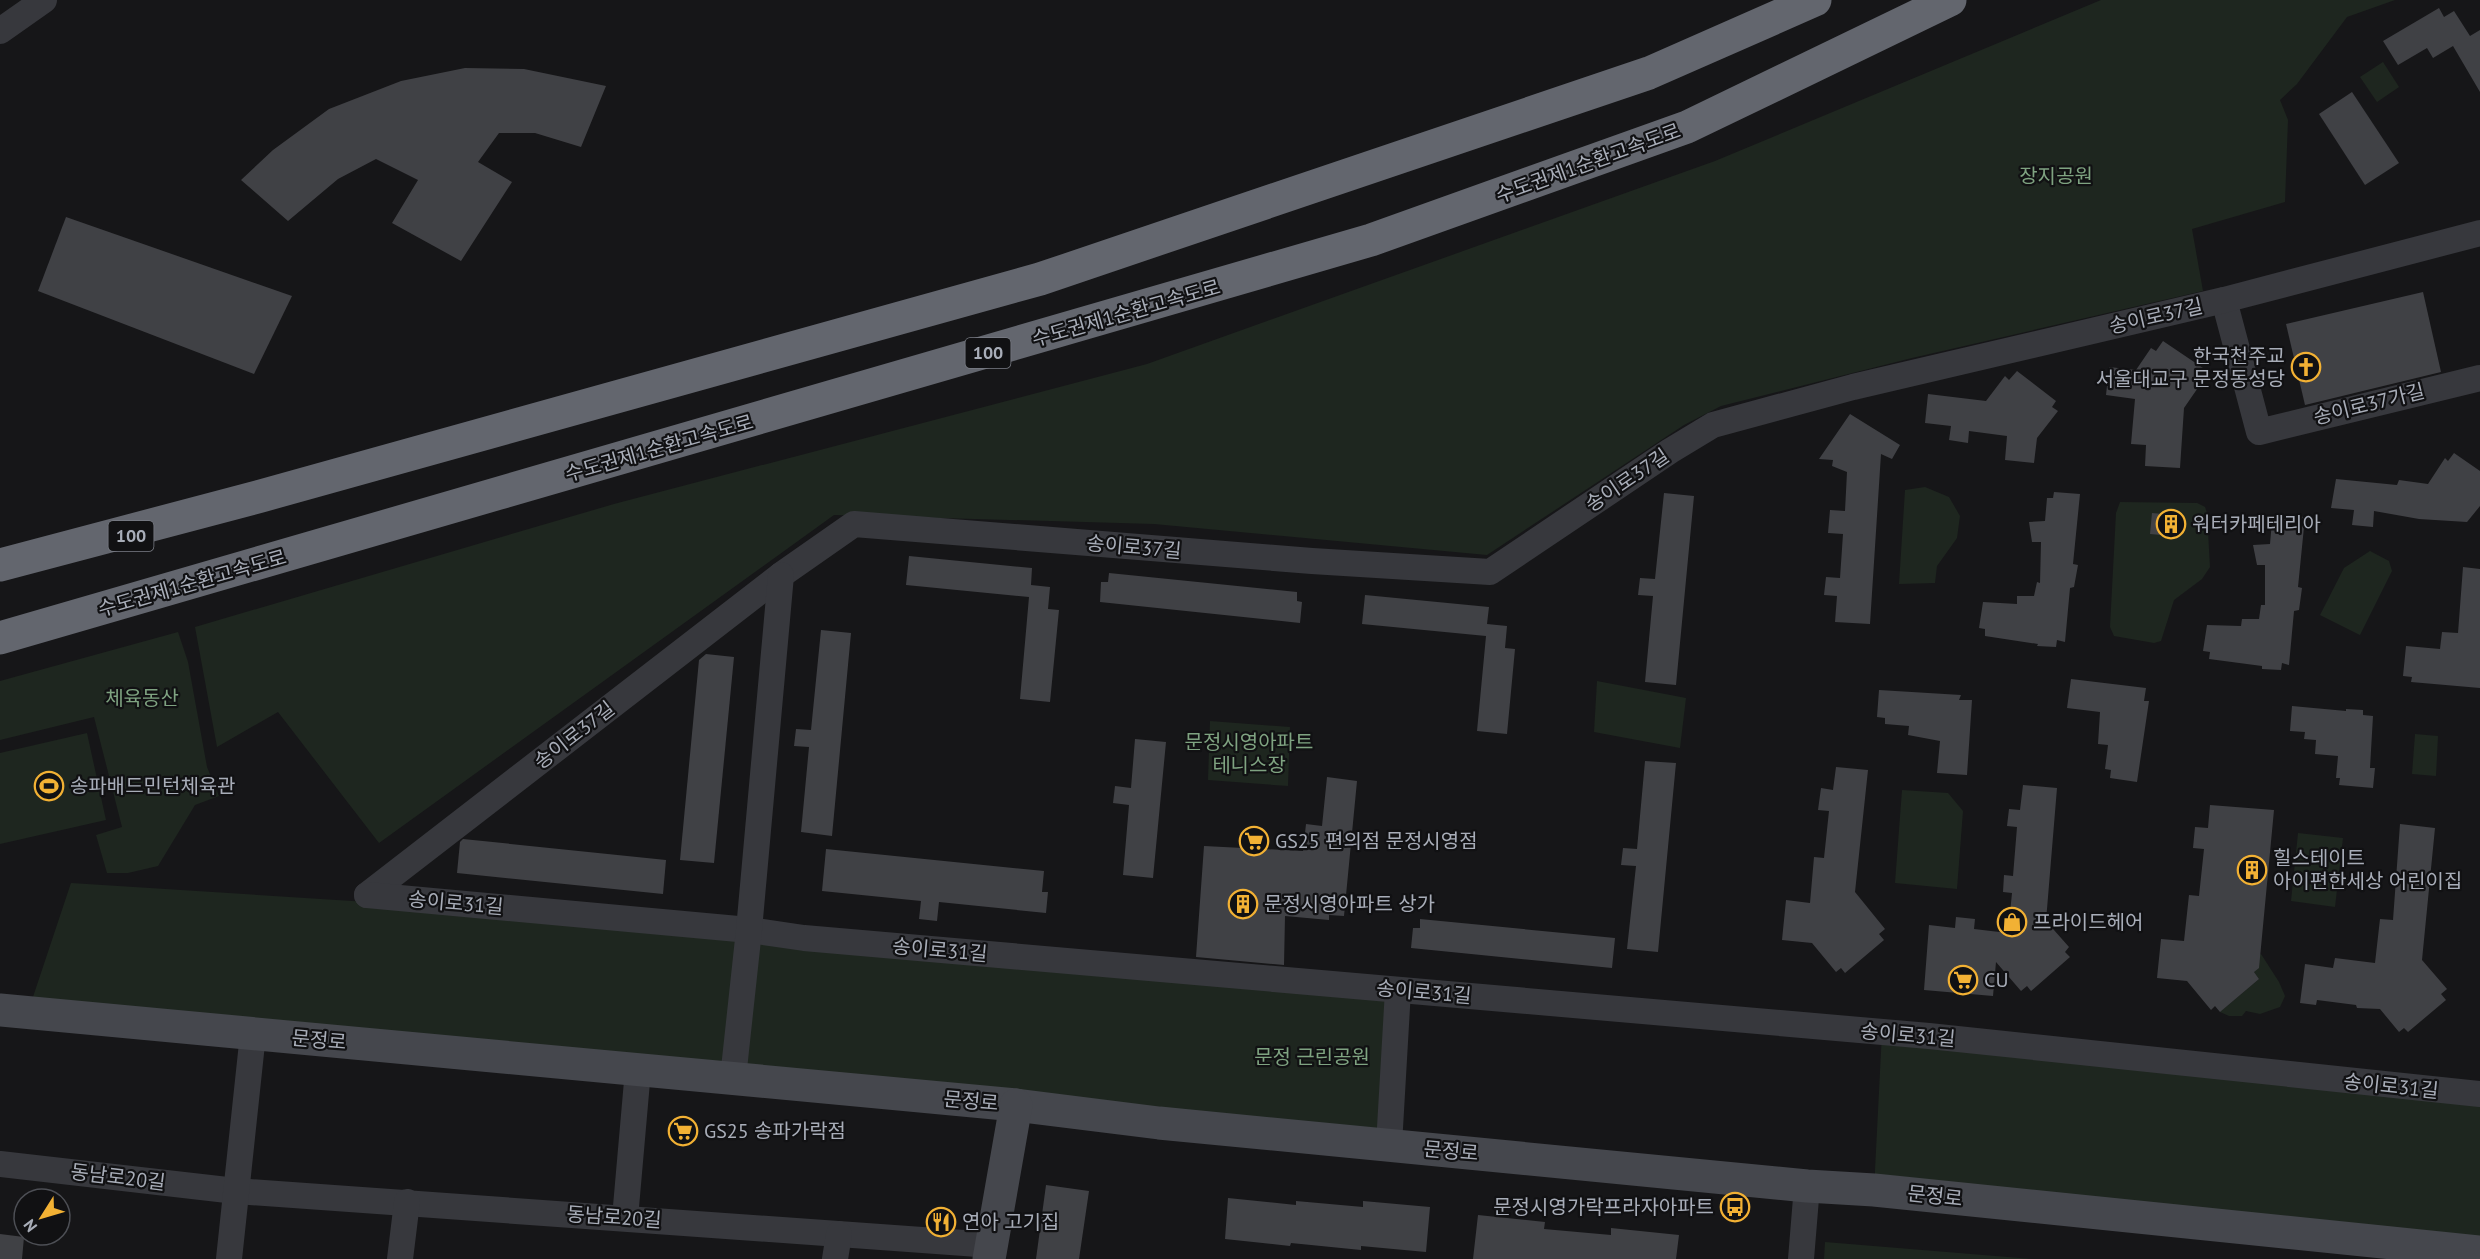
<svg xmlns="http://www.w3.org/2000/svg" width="2480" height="1259" font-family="'PT Sans','Noto Sans KR',sans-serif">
<rect width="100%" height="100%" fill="#161618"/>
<g fill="#1e261f">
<polygon points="2101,0 2395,0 2347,17 2297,84 2280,100 2288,120 2285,202 2192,229 2203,291 1912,358 1721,406 1684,425 1487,555 1154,524 834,515 379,843 278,712 217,747 195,627 614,504 1147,364 1715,161"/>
<polygon points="2383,62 2399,87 2377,102 2360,77"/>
<polygon points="1925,487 1949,497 1960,516 1957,538 1937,566 1935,583 1899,584 1905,490"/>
<polygon points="2120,502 2197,503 2205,507 2207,513 2210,567 2202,579 2174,600 2161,641 2154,643 2114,636 2110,627 2116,513"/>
<polygon points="2370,551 2389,561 2392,571 2360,635 2320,615 2344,568"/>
<polygon points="178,632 188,662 207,767 219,796 195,805 158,866 128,873 107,873 96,835 122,827 94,717 0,740 0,681"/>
<polygon points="1597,681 1686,698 1680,748 1594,732"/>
<polygon points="1210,721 1290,727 1288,786 1208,780"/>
<polygon points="87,733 106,820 0,844 0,753"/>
<polygon points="2415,734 2438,736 2436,776 2412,774"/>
<polygon points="1902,790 1948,793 1963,811 1957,889 1895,883"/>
<polygon points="2298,833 2343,838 2335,907 2291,901"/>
<polygon points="71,883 368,902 1391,995 1383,1133 31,1003"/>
<polygon points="2261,954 2279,982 2285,996 2280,1007 2260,1014 2246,1011 2242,1016 2229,1016 2220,1012 2259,979 2254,972 2253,960"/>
<polygon points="1882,1032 2480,1094 2480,1252 1874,1190"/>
<polygon points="1825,1242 2032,1259 1824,1259"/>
</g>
<g fill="#404145">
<polygon points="2439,8 2444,17 2454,11 2470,36 2480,30 2480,92 2453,46 2433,58 2427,48 2398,65 2383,41"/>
<polygon points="465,68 524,69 606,86 581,147 535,133 499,133 478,162 512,182 461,261 392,223 418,180 376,159 338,179 288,221 241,180 273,150 329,109 401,81"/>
<polygon points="2352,92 2399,163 2365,185 2319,114"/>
<polygon points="66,217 292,296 254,374 38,291"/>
<polygon points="2423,292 2441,372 2305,405 2286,324"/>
<polygon points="2163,341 2203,368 2198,375 2204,379 2184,408 2180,468 2145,466 2146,445 2131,444 2135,399 2106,395 2109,367 2136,370 2151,348 2156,351"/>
<polygon points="2017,371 2056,401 2052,407 2058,411 2037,438 2034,463 2005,460 2007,436 1969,431 1968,443 1949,440 1951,426 1925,423 1928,394 1986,401 2005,376 2009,380"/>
<polygon points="1850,414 1900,445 1892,459 1881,454 1870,624 1835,622 1837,596 1824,595 1826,577 1840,578 1843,534 1828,533 1830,510 1845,511 1847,472 1832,466 1833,460 1819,459"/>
<polygon points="2454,453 2480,471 2480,506 2467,522 2419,519 2374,511 2373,527 2352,525 2354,510 2331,508 2336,479 2397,485 2399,480 2428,484 2445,458 2448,461"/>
<polygon points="2054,492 2080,494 2073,564 2078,565 2074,587 2070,588 2065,642 2057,640 2056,647 2037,646 2038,644 1985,636 1985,629 1979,628 1983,602 2017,604 2017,596 2034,596 2037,582 2040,583 2041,542 2032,542 2029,522 2045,521 2047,498 2053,498"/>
<polygon points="1664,493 1694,496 1676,685 1645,682 1653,596 1638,595 1640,578 1655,579"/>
<polygon points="2152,513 2174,515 2172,536 2150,534"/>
<polygon points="2278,515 2305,517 2298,587 2302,588 2299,610 2294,611 2289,665 2282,663 2281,670 2262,669 2262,666 2209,659 2210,652 2203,651 2207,625 2241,626 2242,619 2259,619 2261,605 2265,605 2265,565 2257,565 2253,545 2270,544 2272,521 2278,521"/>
<polygon points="909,556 1032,568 1031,585 1050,587 1048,609 1059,610 1050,702 1020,699 1029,597 906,585"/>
<polygon points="2463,567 2480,569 2480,688 2411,682 2412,677 2403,676 2406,646 2440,649 2442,632 2458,633"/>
<polygon points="1109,573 1297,592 1297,601 1302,602 1300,623 1100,602 1101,582 1108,582"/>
<polygon points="1365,595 1489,607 1487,624 1507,626 1505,648 1515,649 1507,734 1477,731 1486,636 1362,624"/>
<polygon points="821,630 851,633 832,836 801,832 809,747 794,746 796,729 811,730"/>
<polygon points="706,654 734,657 714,863 680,860 699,660"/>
<polygon points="2071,679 2146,688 2144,701 2149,701 2137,782 2110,778 2111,770 2105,769 2108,745 2098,744 2100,712 2067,708"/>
<polygon points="1879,690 1961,695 1959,700 1972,700 1967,775 1937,773 1940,741 1908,735 1909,726 1885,724 1885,718 1877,717"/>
<polygon points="2292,706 2346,711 2346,709 2363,710 2363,715 2373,716 2370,768 2375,768 2373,788 2339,785 2340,778 2336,778 2338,756 2315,754 2316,740 2304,739 2305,732 2290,731"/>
<polygon points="1135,739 1166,742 1153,878 1123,875 1129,805 1113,803 1115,786 1131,788"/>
<polygon points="1645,761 1676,763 1658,952 1627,949 1636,866 1621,865 1623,848 1637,849"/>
<polygon points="1836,767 1868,770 1855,892 1885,929 1879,934 1884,940 1845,973 1841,968 1836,972 1812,943 1782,940 1786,900 1810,903 1814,857 1824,858 1829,811 1818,810 1821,788 1833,790"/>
<polygon points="1327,777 1357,781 1344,916 1329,915 1329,920 1285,916 1284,965 1196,957 1204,846 1303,851 1306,824 1322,826"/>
<polygon points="2023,785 2057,788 2046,921 2069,947 2065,952 2070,957 2031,991 2027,986 2021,991 1996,962 1993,996 1924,990 1929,925 1955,928 1956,917 1975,919 1974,929 2008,933 2012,893 2003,892 2004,875 2013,876 2017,827 2007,826 2009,809 2020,810"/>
<polygon points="2210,805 2274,810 2259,968 2254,972 2259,979 2220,1012 2215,1006 2211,1010 2187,981 2157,978 2161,939 2184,941 2189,895 2199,896 2204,849 2193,848 2195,827 2208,828"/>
<polygon points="2400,824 2435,828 2422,960 2447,989 2441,994 2446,1000 2408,1032 2404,1028 2399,1032 2380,1009 2357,1008 2356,1005 2317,1000 2316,1005 2300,1003 2305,964 2333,968 2335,958 2375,963 2380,919 2393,920"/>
<polygon points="463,839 666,860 663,894 457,873 460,842"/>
<polygon points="826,849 1044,871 1042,892 1048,892 1046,913 939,902 937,921 919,919 921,901 822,891"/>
<polygon points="1420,919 1615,938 1612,968 1411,948 1413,928 1420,928"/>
<polygon points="1046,1185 1089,1191 1079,1259 1036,1259"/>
<polygon points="1228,1198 1296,1205 1296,1201 1363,1207 1363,1201 1430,1207 1426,1252 1361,1246 1361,1250 1291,1243 1290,1246 1225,1239"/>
<polygon points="1478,1215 1545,1222 1544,1229 1611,1235 1611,1228 1679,1235 1676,1259 1473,1259"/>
<polygon points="0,1234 24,1237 22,1259 0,1259"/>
</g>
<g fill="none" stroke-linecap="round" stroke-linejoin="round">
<g stroke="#37383d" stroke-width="26">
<polyline points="0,31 44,0"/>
<polyline points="2224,300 2259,432 2480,378"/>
<polyline points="367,895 781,575 854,524 1312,561 1490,572 1670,451 1713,425 1853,387 2224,300 2480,233"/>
<polyline points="367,895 749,930 804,938 1929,1036 2480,1094"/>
<polyline points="733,1078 749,930 781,575"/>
<polyline points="1389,1145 1398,990"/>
<polyline points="0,1164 236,1191 992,1245"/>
<polyline points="625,1218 638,1070"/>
<polyline points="229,1259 253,1034"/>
<polyline points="400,1259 407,1202"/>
<polyline points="835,1259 839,1234"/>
<polyline points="1801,1259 1807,1186"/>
</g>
<g stroke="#45474d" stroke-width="33">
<polyline points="0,1010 1016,1105 1159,1123 1807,1186 1874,1190 2480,1252"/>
<polyline points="989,1259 1016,1105"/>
</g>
<g stroke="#63666e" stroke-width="33">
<polyline points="0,565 261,496 1040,279 1649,73 1815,0"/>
<polyline points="0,638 1371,240 1687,127 1950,0"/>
</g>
</g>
<defs>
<g id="church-ring" transform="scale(1.5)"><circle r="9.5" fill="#111113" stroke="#f2b134" stroke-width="1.5"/><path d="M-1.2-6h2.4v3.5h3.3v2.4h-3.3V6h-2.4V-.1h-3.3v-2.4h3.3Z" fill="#f2b134"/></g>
<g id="building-ring" transform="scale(1.5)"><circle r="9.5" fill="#111113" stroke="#f2b134" stroke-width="1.5"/><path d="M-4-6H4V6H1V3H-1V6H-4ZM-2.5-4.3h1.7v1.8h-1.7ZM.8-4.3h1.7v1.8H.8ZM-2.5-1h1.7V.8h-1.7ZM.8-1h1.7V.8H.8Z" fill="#f2b134"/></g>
<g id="stadium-ring" transform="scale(1.5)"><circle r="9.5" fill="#111113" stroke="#f2b134" stroke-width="1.5"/><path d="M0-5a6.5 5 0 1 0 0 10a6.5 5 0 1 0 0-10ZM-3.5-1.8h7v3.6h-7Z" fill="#f2b134"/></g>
<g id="supermarket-ring" transform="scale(1.5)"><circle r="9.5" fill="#111113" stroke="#f2b134" stroke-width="1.5"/><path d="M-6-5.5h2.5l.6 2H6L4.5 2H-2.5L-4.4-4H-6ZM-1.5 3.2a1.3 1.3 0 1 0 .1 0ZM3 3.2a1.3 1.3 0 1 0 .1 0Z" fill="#f2b134"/></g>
<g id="shop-ring" transform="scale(1.5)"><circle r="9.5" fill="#111113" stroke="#f2b134" stroke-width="1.5"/><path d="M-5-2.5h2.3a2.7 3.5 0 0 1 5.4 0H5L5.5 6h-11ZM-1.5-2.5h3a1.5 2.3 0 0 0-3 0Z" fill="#f2b134"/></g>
<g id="bus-ring" transform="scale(1.5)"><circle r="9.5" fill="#111113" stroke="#f2b134" stroke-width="1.5"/><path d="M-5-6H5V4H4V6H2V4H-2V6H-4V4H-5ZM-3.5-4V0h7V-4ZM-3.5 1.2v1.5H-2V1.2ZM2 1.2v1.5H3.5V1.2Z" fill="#f2b134"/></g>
<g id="restaurant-ring" transform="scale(1.5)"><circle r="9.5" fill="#111113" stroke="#f2b134" stroke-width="1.5"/><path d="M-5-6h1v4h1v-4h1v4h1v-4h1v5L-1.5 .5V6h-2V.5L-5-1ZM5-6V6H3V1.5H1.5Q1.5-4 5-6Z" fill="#f2b134"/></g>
</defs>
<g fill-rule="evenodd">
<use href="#church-ring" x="2306" y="367"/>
<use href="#building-ring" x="2171" y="524"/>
<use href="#stadium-ring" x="49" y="786"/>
<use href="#supermarket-ring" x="1254" y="841"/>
<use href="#building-ring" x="2252" y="870"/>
<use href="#building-ring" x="1243" y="904"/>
<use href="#shop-ring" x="2012" y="922"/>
<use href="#supermarket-ring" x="1963" y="980"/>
<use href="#supermarket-ring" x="683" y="1131"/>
<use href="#bus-ring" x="1735" y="1207"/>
<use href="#restaurant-ring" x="941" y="1222"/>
</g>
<g text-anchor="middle" stroke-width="4.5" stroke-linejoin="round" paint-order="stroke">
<g fill="#111113" stroke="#7b7e86" stroke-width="1.5">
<rect x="965.5" y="338" width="45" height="30" rx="4.5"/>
<rect x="108.5" y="521" width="45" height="30" rx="4.5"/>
</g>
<g font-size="18" font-weight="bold" fill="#a8adb8">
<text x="988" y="359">100</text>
<text x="131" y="542">100</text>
</g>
<g font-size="20" fill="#a8adb8" stroke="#111113">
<text transform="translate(1588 163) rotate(-20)" y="7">수도권제1순환고속도로</text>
<text transform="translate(1126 313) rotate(-16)" y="7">수도권제1순환고속도로</text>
<text transform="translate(2156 316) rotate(-13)" y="7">송이로37길</text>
<text transform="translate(2369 404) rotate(-14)" y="7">송이로37가길</text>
<text transform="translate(659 448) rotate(-16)" y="7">수도권제1순환고속도로</text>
<text transform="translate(1627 480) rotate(-34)" y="7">송이로37길</text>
<text transform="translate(1134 547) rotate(5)" y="7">송이로37길</text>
<text transform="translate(192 583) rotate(-16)" y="7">수도권제1순환고속도로</text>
<text transform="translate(574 735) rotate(-38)" y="7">송이로37길</text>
<text transform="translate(456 903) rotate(5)" y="7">송이로31길</text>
<text transform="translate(940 950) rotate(5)" y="7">송이로31길</text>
<text transform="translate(1424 992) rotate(5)" y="7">송이로31길</text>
<text transform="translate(1908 1035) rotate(5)" y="7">송이로31길</text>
<text transform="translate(319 1040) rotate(5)" y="7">문정로</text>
<text transform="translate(2391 1086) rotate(6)" y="7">송이로31길</text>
<text transform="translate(971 1101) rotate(5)" y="7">문정로</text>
<text transform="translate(1451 1151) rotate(5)" y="7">문정로</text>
<text transform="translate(118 1177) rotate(7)" y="7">동남로20길</text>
<text transform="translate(1935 1196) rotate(6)" y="7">문정로</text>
<text transform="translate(614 1217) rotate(4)" y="7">동남로20길</text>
</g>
<g font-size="20" fill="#7fa381" stroke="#111113">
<text x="2056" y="183">장지공원</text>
<text x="142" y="705">체육동산</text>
<text x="1249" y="749">문정시영아파트<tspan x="1249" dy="23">테니스장</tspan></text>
<text x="1312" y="1064">문정 근린공원</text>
</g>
<g font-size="20" fill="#a8adb8" stroke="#111113" text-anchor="start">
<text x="2285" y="363" text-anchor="end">한국천주교<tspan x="2285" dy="23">서울대교구 문정동성당</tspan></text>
<text x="2192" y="531">워터카페테리아</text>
<text x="70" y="793">송파배드민턴체육관</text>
<text x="1275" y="848">GS25 편의점 문정시영점</text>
<text x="2273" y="865">힐스테이트<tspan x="2273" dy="23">아이편한세상 어린이집</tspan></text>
<text x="1264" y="911">문정시영아파트 상가</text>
<text x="2033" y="929">프라이드헤어</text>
<text x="1984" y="987">CU</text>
<text x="704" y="1138">GS25 송파가락점</text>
<text x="1714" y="1214" text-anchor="end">문정시영가락프라자아파트</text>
<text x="962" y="1229">연아 고기집</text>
</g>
</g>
<g transform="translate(42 1217) rotate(233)"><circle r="28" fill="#111113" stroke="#4d4f55" stroke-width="1.5"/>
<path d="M0-4.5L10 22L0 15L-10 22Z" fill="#f2b134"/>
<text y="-9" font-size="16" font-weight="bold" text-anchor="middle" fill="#a8adb8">N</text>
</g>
</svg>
